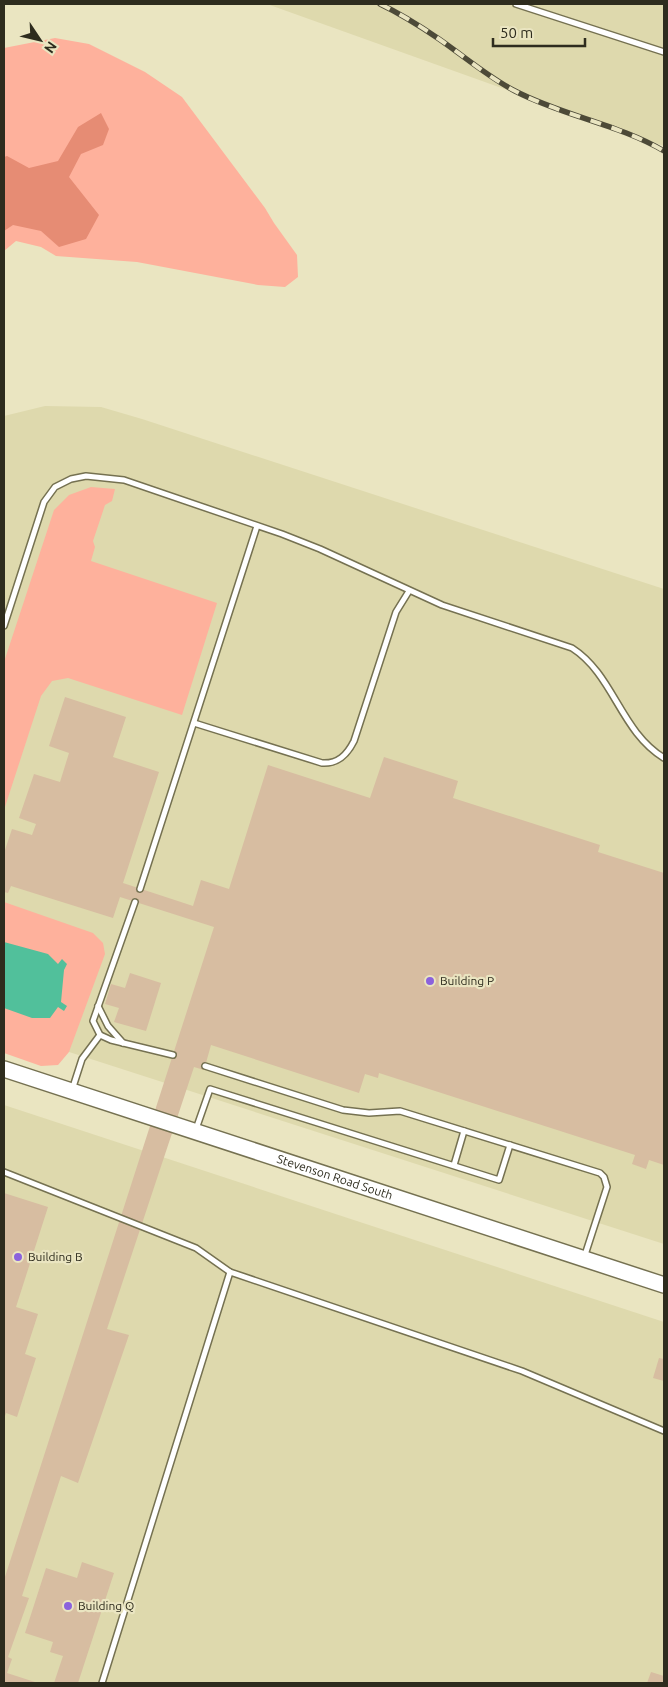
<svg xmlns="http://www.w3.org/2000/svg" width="668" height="1687" font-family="Ubuntu,sans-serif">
<rect width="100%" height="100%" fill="#eae5c1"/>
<g fill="#ded9ad">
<polygon points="267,4 664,4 664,146"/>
<polygon points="45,406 101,407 142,419 664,589 664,1244 4,1031 4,416"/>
<polygon points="4,1105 664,1322 664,1683 4,1683"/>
</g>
<g fill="#feb19c">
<polygon points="55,38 89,44 145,72 182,97 265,208 274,223 297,255 298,277 285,287 258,285 137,262 56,256 41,247 16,241 4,251 4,48"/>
<polygon points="91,487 115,489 112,501 105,505 93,541 95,547 91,561 217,603 182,715 68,678 52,681 41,696 4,810 4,662 54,510 69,495"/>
<polygon points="4,902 93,933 103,943 105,954 69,1052 58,1065 41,1066 4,1053"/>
</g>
<polygon fill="#e68c74" points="101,113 109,129 103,145 81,154 69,177 99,215 86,239 59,247 41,231 13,225 4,231 4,157 7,156 29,168 58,161 78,127"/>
<polygon fill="#51c09b" points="4,942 48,954 58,964 62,959 67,964 64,970 61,1002 67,1006 64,1011 58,1007 50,1018 32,1018 4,1008"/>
<g fill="#d7bda1">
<polygon points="65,697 126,717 113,757 159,772 123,883 193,906 201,880 229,889 268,765 370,798 384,757 458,781 453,798 600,845 598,852 664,873 664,1165 649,1160 646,1169 632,1164 635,1155 379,1073 378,1078 365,1074 359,1093 211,1045 204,1070 194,1067 107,1329 129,1335 78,1483 61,1476 22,1596 29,1598 8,1657 12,1659 7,1673 38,1683 4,1683 4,1580 214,927 120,897 113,918 11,886 8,893 4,892 4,853 12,829 32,835 36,824 19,818 34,774 60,782 69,753 49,746"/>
<polygon points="130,973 161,983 146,1031 114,1022 119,1008 105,1004 111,984 125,988"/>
<polygon points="4,1193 48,1207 16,1307 38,1314 25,1354 36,1358 17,1417 6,1413 4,1419"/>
<polygon points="659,1358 664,1359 664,1381 653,1378"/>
<polygon points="82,1562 114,1573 78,1683 54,1683 63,1656 50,1652 53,1642 25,1633 46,1568 77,1578"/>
<polygon points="651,1672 664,1676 664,1683 647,1683"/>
</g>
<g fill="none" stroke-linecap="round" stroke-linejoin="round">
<g stroke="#757151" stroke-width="8">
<g id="service">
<polyline points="516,4 664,52"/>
<path d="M4,626L44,502L55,487L71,479L86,476L124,480L282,534L320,549L442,605L572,648C614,675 620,731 664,758"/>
<path d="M194,723L322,763C338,764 347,755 354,741L396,612L409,591"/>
<polyline points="140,889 257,526"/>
<polyline points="135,902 93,1021 100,1035 111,1040 173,1055"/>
<polyline points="98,1006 108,1026 123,1043"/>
<polyline points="205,1066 343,1110 369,1113 400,1111 600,1173 604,1177 607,1187 584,1258"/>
<polyline points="72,1090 82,1059 100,1035"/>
<polyline points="196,1129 210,1089 499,1180 510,1145"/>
<polyline points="454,1165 464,1131"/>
<polyline points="4,1172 196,1248 230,1272"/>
<polyline points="102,1683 230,1272 522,1371 664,1431"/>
</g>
</g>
<g stroke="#757151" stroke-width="18">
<g id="secondary">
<path id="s1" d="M4,1069L664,1285"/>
</g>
</g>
<use href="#service" stroke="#fff" stroke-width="5"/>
<use href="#secondary" stroke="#fff" stroke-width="15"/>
<g stroke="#4d4a38" stroke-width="5.5">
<path id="rail" d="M380,4C401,14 420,26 439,39C465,57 488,77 515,91C563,116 618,124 664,151"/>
</g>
<use href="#rail" stroke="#eae5c1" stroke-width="4" stroke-dasharray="11" stroke-linecap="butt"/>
</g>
<g fill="#8b62dc" stroke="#eae5c1" stroke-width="2">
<circle cx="430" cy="981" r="5"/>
<circle cx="18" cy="1257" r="5"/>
<circle cx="68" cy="1606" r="5"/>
</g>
<g text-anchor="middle" stroke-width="4.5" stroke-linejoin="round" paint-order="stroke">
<g font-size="12" fill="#2e2c1e" stroke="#eae5c1" text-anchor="start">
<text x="440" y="985">Building P</text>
<text x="28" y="1261">Building B</text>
<text x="78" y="1610">Building Q</text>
</g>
<g font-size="12" fill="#2e2c1e" stroke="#eae5c1">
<text dy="4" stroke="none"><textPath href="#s1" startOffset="348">Stevenson Road South</textPath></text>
</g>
</g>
<rect width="668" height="1687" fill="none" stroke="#2e2c1e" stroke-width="10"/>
<g transform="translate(40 40) rotate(125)" stroke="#eae5c1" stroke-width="4" paint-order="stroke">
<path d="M0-4L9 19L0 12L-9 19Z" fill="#2e2c1e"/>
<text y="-8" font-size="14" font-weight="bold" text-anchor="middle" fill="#2e2c1e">N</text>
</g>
<path d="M493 38v8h92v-8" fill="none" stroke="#2e2c1e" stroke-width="2.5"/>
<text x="500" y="38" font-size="15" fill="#2e2c1e" stroke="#eae5c1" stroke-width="4" paint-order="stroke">50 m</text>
</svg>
